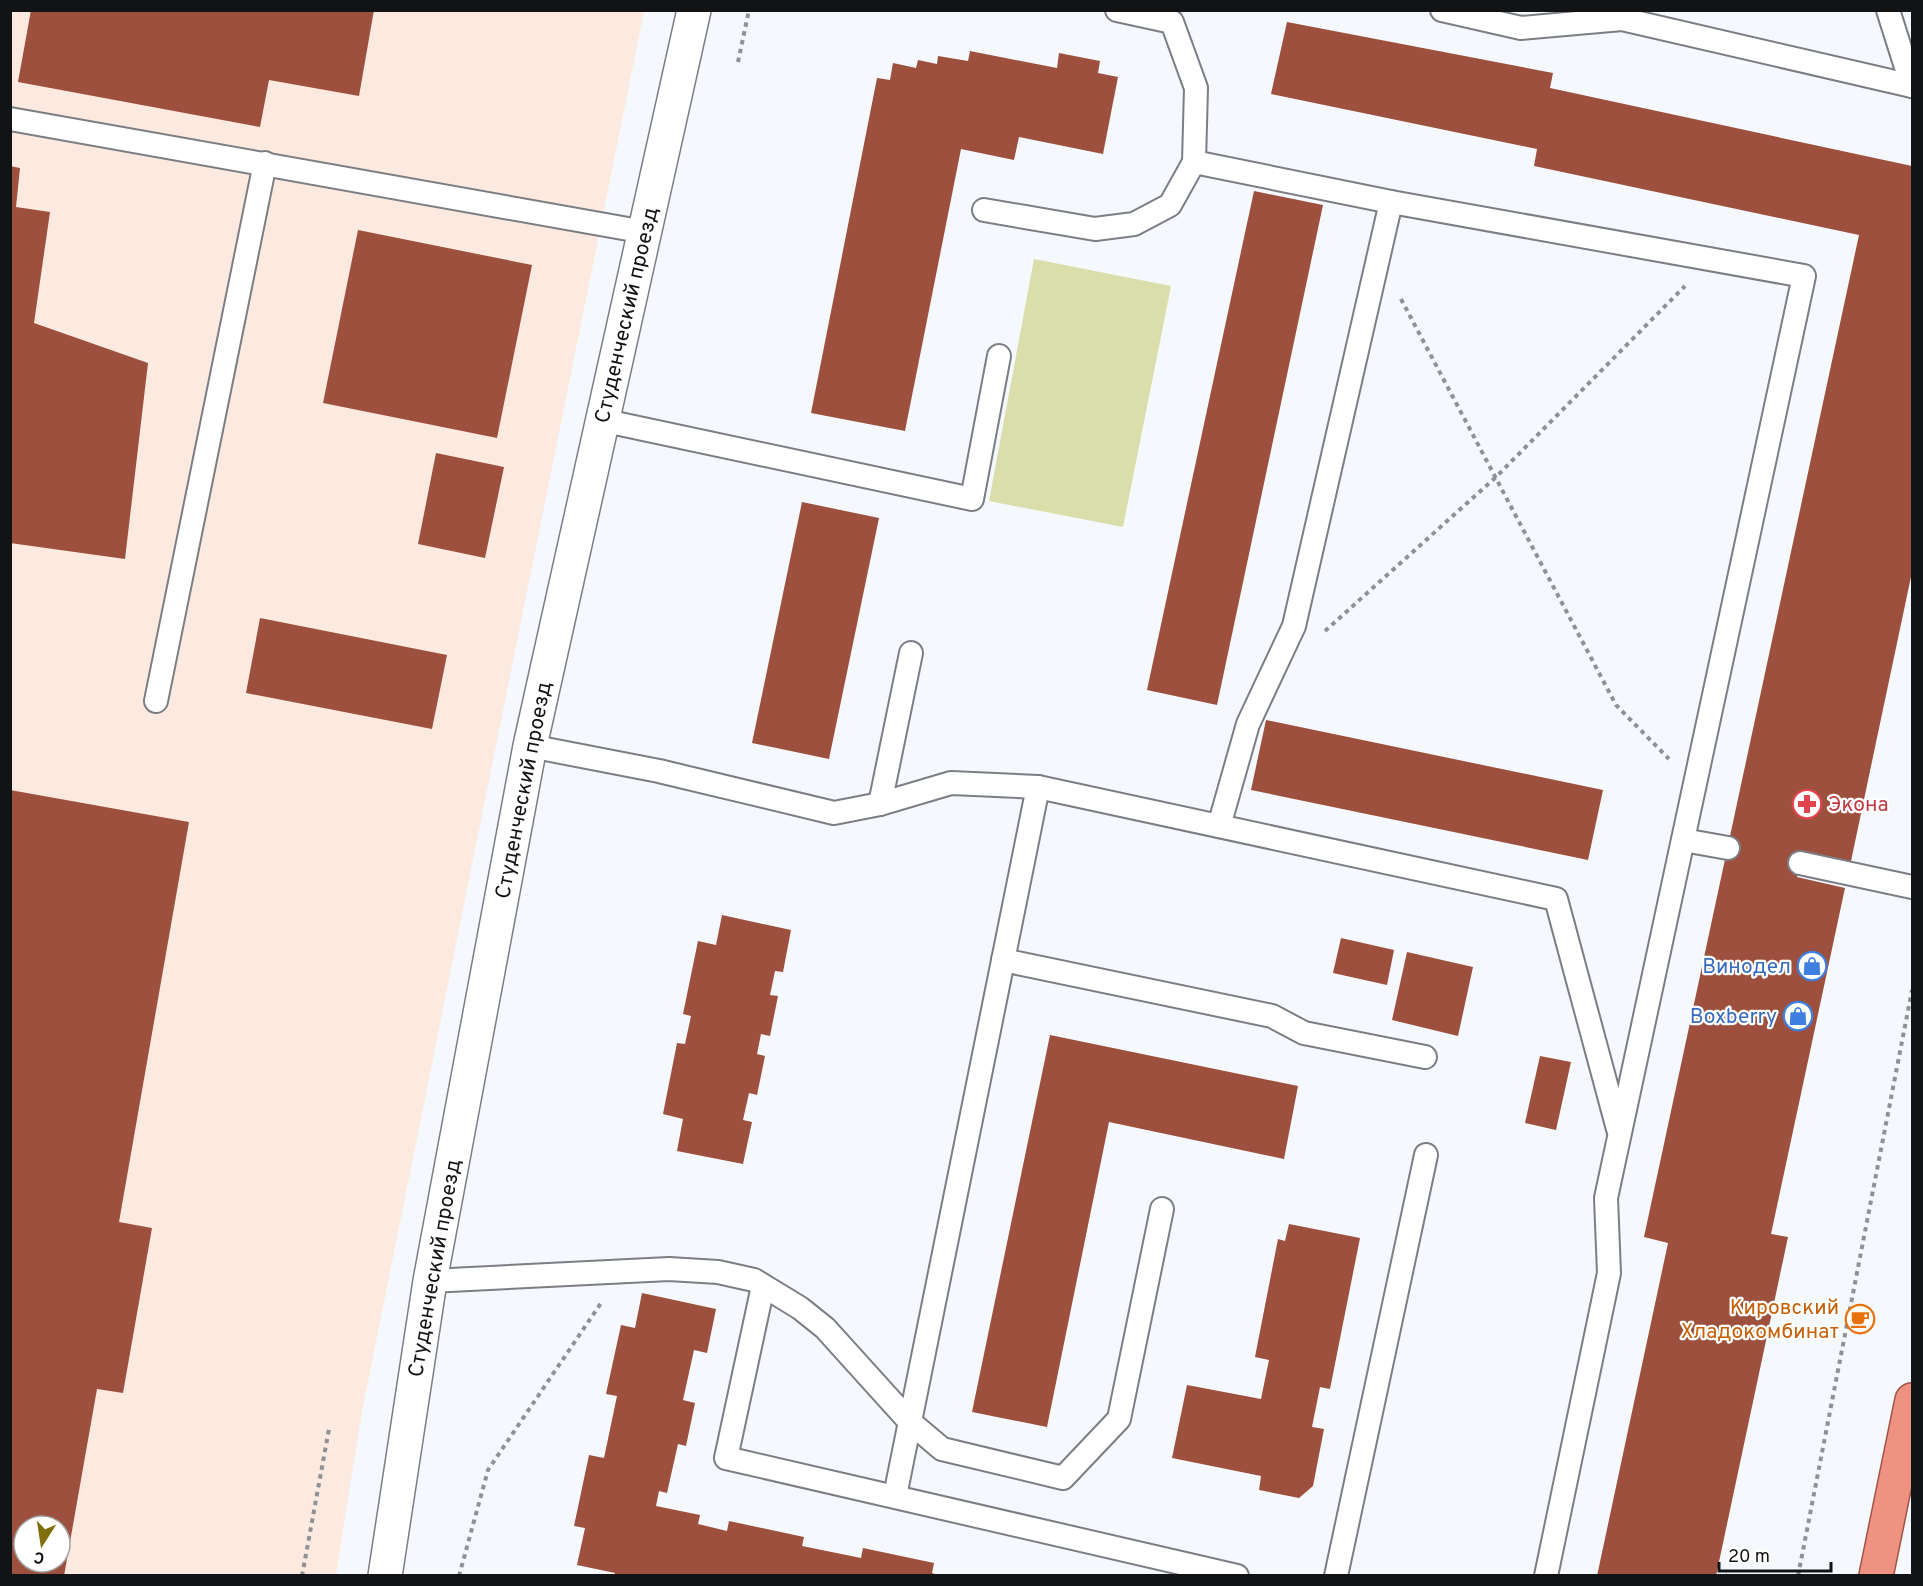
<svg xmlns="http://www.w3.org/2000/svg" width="1923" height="1586" font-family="Overpass,sans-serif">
<rect width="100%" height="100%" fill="#f5f8fd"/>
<path fill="#fceae0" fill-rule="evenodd" d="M11,11H644L362,1411L336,1575L11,1576ZM24,1526H60V1562H24Z"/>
<polygon fill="#dadeab" points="1034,259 1171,286 1123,527 989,501"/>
<g fill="#9d503d" fill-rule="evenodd">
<polygon points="31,10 374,10 359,96 269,80 260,127 18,82"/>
<polygon points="1287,22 1553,73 1550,88 1912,166 1912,572 1851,861 1802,851 1797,877 1845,888 1771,1234 1788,1237 1716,1576 1597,1576 1668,1243 1644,1237 1859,235 1534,166 1537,149 1271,94"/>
<polygon points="970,51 1057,68 1059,53 1100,61 1098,73 1118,77 1103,154 1019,137 1014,160 961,149 905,431 811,413 877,78 890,80 893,63 916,68 918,60 937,64 938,56 968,61"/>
<polygon points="10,166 20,168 16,207 50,212 34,323 148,363 125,559 10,543"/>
<polygon points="1254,191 1323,205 1217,705 1147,690"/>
<polygon points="358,230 532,265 497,438 323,403"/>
<polygon points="436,453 504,467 485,558 418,544"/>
<polygon points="802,502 879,518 829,759 752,743"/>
<polygon points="260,618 447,655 432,729 246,693"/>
<polygon points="1266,720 1603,790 1588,860 1251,790"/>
<path d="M10,790L189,822L119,1222L152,1228L123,1393L97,1389L64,1576H10ZM24,1526H60V1562H24Z"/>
<polygon points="722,915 791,930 783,972 775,971 770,995 778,996 770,1036 761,1034 757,1054 765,1056 757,1095 749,1093 743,1120 752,1122 743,1164 677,1151 683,1119 663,1114 677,1043 685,1044 691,1016 683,1014 698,941 716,945"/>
<polygon points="1341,938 1394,950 1387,985 1333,973"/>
<polygon points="1407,952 1473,967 1458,1036 1392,1020"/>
<polygon points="1050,1035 1298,1086 1284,1159 1109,1122 1047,1427 972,1412"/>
<polygon points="1540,1056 1571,1062 1556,1130 1525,1123"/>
<polygon points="1289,1224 1360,1238 1330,1389 1320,1387 1312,1427 1324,1429 1313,1486 1299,1498 1259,1490 1261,1476 1172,1458 1187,1385 1261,1399 1269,1360 1255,1357 1278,1239 1285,1241"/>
<polygon points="642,1293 716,1309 707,1353 694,1350 683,1400 695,1403 686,1446 678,1444 667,1493 659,1491 656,1506 700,1515 698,1524 727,1531 729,1521 804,1537 802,1546 861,1558 863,1548 934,1563 932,1573 940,1576 614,1576 615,1573 577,1565 585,1528 574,1526 589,1455 604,1458 617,1396 606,1394 621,1325 635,1328"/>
</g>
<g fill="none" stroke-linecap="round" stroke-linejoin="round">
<g stroke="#7b7e82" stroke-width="26">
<g id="service">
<polyline points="1117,10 1172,22 1196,88 1194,162 1391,202 1294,626 1248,724 1219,826"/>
<polyline points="1442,10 1521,28 1622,19 1912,86"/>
<polyline points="1888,10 1912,86"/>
<polyline points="10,119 645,232"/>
<polyline points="1391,202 1804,276 1606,1198 1609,1273 1546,1576"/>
<polyline points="984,210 1095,229 1134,224 1170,205 1194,162"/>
<polyline points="601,420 972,499 999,356"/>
<polyline points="156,701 265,163"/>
<polyline points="530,746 659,771 834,813 880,804 951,783 1038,787 1556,899 1618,1129"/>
<polyline points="880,804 911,653"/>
<polyline points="1683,840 1728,848"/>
<polyline points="1800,863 1912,887"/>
<polyline points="1003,960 1272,1016 1304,1033 1425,1057"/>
<polyline points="430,1281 669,1269 718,1272 754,1280 800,1308 825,1328 910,1422 942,1449 1063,1478 1119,1419 1162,1209"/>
<polyline points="763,1286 726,1458 1237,1576"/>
<polyline points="895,1496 1038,787"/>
<polyline points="1336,1576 1426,1155"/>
</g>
</g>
<g stroke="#7b7e82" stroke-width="36">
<polyline id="minor" points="385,1576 430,1281 530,746 694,10"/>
</g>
<g stroke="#a05447" stroke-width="36">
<polyline id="trunk" points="1876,1576 1912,1400"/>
</g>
<g stroke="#8f9194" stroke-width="4" stroke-dasharray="4.5 4.5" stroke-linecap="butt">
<polyline points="738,62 749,10"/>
<polyline points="1401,299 1616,705 1669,759"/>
<polyline points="1325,631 1496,477 1685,286"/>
<polyline points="302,1576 329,1429"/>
<polyline points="459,1576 488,1470 601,1303"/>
<polyline points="1798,1576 1912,990"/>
</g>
<use href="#service" stroke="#fff" stroke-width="22"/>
<use href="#minor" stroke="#fff" stroke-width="33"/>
<use href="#trunk" stroke="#f09282" stroke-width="33"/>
</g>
<defs>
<g id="pharmacy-ring" transform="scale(1.5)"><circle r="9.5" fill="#fff" stroke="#e0444e" stroke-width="1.5"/><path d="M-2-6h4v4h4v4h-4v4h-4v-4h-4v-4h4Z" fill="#e0444e"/></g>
<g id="shop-ring" transform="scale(1.5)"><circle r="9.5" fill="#fff" stroke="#3f7fe0" stroke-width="1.5"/><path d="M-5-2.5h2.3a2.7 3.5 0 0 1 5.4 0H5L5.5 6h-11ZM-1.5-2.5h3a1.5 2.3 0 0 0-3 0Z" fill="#3f7fe0"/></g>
<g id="cafe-ring" transform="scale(1.5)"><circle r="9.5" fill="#fff" stroke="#e8710a" stroke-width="1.5"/><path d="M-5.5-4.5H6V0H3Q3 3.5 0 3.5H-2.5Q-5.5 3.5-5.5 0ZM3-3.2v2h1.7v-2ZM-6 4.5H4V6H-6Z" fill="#e8710a"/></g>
</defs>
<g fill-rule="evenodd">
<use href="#pharmacy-ring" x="1807" y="804"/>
<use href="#shop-ring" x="1812" y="966"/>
<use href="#shop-ring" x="1798" y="1016"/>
<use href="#cafe-ring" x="1860" y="1319"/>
</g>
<g text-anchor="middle" stroke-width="4.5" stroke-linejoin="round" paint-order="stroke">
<g font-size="21" fill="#121314" stroke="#fff">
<text transform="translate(626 315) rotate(-77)" y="7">Студенческий проезд</text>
<text transform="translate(523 790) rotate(-79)" y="7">Студенческий проезд</text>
<text transform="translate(434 1268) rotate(-80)" y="7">Студенческий проезд</text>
</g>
<g font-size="21" fill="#be3a42" stroke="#fff" text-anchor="start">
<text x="1828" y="811">Экона</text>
</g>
<g font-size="21" fill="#366cbe" stroke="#fff" text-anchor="end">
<text x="1791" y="973">Винодел</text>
<text x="1777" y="1023">Boxberry</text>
</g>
<g font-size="21" fill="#c56008" stroke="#fff" text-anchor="end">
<text x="1839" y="1314">Кировский<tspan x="1839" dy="24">Хладокомбинат</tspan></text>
</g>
</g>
<rect width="1923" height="1586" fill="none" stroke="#121314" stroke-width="24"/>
<g transform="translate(42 1544) rotate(192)"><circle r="28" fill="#ffffff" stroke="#a0a1a1" stroke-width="1.5"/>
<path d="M0-4.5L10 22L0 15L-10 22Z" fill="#816f0c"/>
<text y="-9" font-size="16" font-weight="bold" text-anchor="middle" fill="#121314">С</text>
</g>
<path d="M1719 1562v9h112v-9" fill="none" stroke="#121314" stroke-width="3"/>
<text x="1728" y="1562" font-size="18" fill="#121314" stroke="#ffffff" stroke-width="4.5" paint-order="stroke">20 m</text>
</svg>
